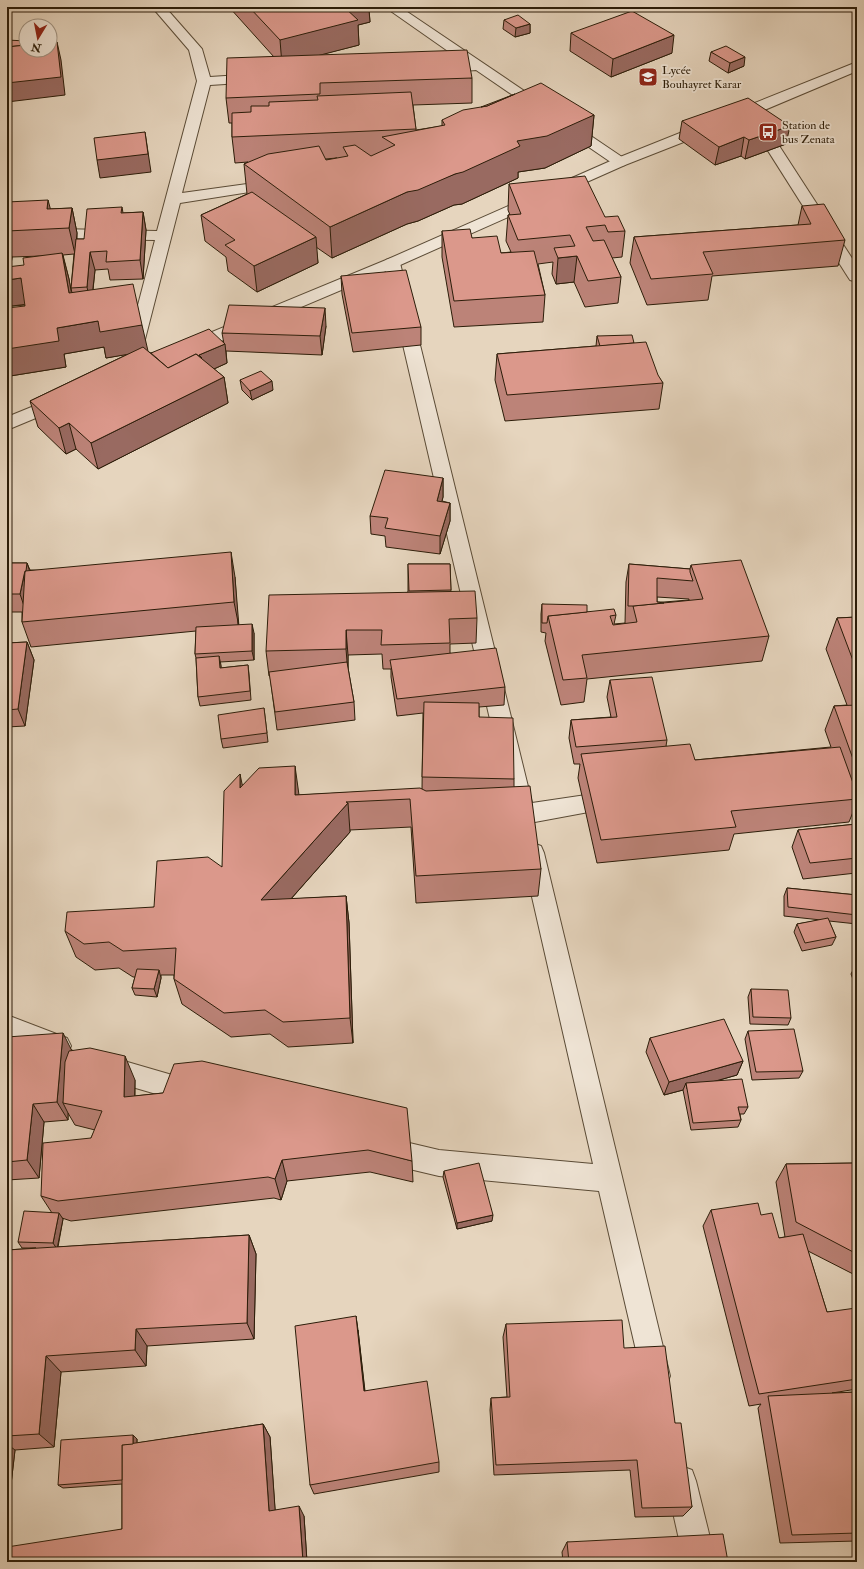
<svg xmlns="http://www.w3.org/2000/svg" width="864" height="1569" font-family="'IM FELL Double Pica',serif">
<rect width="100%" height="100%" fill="#e6d5be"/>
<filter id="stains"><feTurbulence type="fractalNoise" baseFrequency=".005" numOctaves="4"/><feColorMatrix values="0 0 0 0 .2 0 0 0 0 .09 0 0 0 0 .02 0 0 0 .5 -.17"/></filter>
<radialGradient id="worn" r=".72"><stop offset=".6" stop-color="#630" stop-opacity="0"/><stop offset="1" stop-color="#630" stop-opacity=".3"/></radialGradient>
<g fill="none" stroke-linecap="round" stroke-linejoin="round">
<g stroke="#5a4b36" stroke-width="2">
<g id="minor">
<polygon points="152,7 165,7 202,49 210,77 256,74 261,75 263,78 261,81 256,82 210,85 182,193 275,180 280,181 282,184 280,187 275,188 180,203 142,351 140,355 134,356 128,355 126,351 155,240 7,238 7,228 157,231 197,81 189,50"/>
<polygon points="385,7 400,7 625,159 627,162 625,165 620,166 615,165 476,70 440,73 435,72 433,69 435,66 465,63"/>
<polygon points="758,120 763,121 765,124 857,266 857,282 850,280 848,277 751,124 753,121"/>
<polygon points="392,258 398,260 400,263 532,803 613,791 621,794 624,800 621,806 524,824 516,821 512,814 384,263 386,260"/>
<polygon points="533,843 541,846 544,853 670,1376 666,1386 656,1390 646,1386 642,1376 599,1191 439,1176 384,1163 375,1159 371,1150 375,1141 384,1137 439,1150 593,1164 522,853 525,846"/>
<polygon points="7,1015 67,1038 71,1046 67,1054 58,1058 7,1037"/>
<polygon points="105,1053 124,1061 203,1084 207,1093 203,1102 194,1105 122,1084 96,1073 92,1065 96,1057"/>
<polygon points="681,1466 692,1470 696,1481 716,1562 684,1562 666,1481 670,1470"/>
</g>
</g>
<g stroke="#5a4b36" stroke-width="2">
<g id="tertiary">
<polygon points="857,62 857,71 755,114 625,165 398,266 195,352 189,353 183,352 181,348 183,344 386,260 615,159"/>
<polygon points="61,395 67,397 70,401 67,405 7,430 7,417"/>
</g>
</g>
<use href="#minor" fill="#efe4d5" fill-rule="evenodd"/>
<use href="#tertiary" fill="#efe4d5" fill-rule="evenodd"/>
</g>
<g fill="#bc8378" stroke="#2c1d09" fill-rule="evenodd">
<path d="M229,7H373V9L369,10L370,22L358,25L359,45L319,55L472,78V103L413,105L416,130L442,126V120L594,115L591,146L545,168L518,172V178L462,204L454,205L418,221L407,224L332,258L316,247L318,263L257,292L228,271L226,257L205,241L201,215L247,194L244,164L248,162L235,163L232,137V123H229L226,98L274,57ZM337,158L326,160L325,159Z"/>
<polygon points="504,20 530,24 530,33 515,37 503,29"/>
<polygon points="571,33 672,53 611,77 570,51"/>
<polygon points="711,52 744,66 728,73 709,61"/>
<polygon points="682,121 786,144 745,159 741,156 715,165 679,139"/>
<polygon points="509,184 605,217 625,231 622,257 612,258 621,277 618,303 585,307 574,282 556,284 552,274 553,262 538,264 545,295 543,322 454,327 442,257 442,231 472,238 501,253 511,252 506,241 508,215 510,215 508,210"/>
<path d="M7,202L51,209L72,208L77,233V239H84L122,207L123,213L143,212L146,230L143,279L110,280L108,269L95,270L93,290L147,351L151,353L224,344L222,333L326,326L322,355L226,351L227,363L214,369L224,377L228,403L98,469L76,449L66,454L38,427L30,401L128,354L106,358L104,347L64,354L66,367L10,376L25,306V305L12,306L24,265L42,256L12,257L11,265H7ZM74,254L71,288L72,293H71L69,279L63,255Z"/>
<polygon points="802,206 845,240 838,266 712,276 708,300 647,305 630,263 634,237 798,225"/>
<polygon points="341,276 421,327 421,345 353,352 342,294"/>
<polygon points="597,336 634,343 663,383 659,409 505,421 495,380 497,354 596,346"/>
<polygon points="240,380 273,390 252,400 242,390"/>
<polygon points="443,478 443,497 442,501 450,503 450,521 440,554 386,547 385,536 371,534 370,516"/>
<polygon points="7,563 27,563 30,570 235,577 238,625 254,633 254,660 220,662 221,668 248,665 249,674 251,700 200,706 198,697 196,658 195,654 196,631 31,647 22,622 22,612 7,612"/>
<polygon points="408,564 450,564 451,592 477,618 476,643 450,644 450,653 505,687 504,705 479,707 479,717 514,779 514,786 541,869 538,896 416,903 411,827 350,830 350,832 291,899 346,896 349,923 353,1043 288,1047 270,1034 231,1037 182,1004 174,979 174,975 161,975 161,978 157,997 135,995 132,988 135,977 133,977 119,968 95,970 76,957 65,931 154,907 222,867 242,785 299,795 422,789 423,713 397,716 391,677 391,669 383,669 382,654 348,655 348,668 354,702 355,720 277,730 270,676 269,676 266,651 408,592"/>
<path d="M629,564L690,569L691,565L769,636L762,661L587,679L584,702L561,705L545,641L546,633L541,632V614L542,604L587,612L616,615L614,624L625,623L626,582ZM657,597L689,599V600L664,602H657Z"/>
<polygon points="857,617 857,822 853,812 849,822 734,834 729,850 597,863 578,778 580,764 574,764 569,738 571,720 611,717 607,697 610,680 667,740 666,746 695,760 831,747 825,730 834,706 847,705 826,649 837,618"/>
<polygon points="27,642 34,660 25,726 7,727 7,643"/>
<polygon points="264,708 268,742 223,748 221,739"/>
<polygon points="857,824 857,877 856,873 803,879 792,847 798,830"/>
<polygon points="787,888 857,895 857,924 829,921 836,937 832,945 802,951 794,932 797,924 821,920 784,916 784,896"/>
<polygon points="855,966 857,966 857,990 851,974"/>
<polygon points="751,989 791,1018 788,1025 750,1024 748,997"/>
<polygon points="748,1031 803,1071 799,1078 752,1080 745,1039"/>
<polygon points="7,1037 72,1050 135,1080 135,1096 163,1093 412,1161 413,1182 370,1172 287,1181 281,1200 274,1198 71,1221 62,1218 63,1219 58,1247 249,1235 256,1254 254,1339 147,1346 146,1366 61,1372 54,1447 15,1450 10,1493 7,1493 7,1250 36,1248 22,1248 18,1242 52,1213 41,1196 91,1138 95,1130 75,1125 68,1113 68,1120 44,1122 39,1178 7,1180"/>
<polygon points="650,1038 743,1061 737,1075 716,1081 748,1107 744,1114 740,1114 741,1120 738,1127 691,1130 683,1090 664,1095 646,1052"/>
<polygon points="857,1163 857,1276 808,1251 827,1312 857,1311 857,1389 832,1393 857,1392 857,1541 780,1543 758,1408 761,1404 749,1406 703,1226 711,1210 761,1215 779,1238 785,1237 776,1182 786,1164"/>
<polygon points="444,1171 492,1221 457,1229 443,1177"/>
<polygon points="506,1324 624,1348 675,1423 692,1507 683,1516 635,1517 630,1470 494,1475 490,1410 491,1398 507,1397 503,1337"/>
<polygon points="358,1330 365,1391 439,1462 439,1472 314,1494 310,1485"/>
<polygon points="263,1424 270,1437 275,1510 304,1516 307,1562 7,1562 122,1529 122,1484 63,1488 58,1485 137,1439 137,1443"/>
<polygon points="567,1542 728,1562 563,1562 562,1552"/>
</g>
<g fill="#996a61" stroke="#2c1d09">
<polygon points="341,7 373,7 373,9 369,10 370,22 358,25 359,45 282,65 280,40"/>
<polygon points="530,24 530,33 515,37 516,28"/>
<polygon points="674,35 672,53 611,77 613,59"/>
<polygon points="57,42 61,60 65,95 7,102 7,83"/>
<polygon points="745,57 744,66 728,73 730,63"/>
<polygon points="594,115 591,146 545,168 518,172 518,178 462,204 454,205 418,221 407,224 332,258 330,227 407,192 455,174 517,141"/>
<polygon points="790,126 786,144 745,159 749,140"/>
<polygon points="145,132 151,172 100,178 97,160"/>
<polygon points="744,137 741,156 715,165 719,147"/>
<polygon points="48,200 55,226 47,209"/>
<polygon points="72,208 77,233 75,254 69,228"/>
<polygon points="143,212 146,230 143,279 140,260"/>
<polygon points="316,237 318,263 257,292 254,266"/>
<polygon points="7,239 12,257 11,265 7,251"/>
<polygon points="90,252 95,270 91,306 87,287"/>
<polygon points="62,253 69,279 76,319 69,293"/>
<polygon points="577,256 574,282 556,284 558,258"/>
<polygon points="21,278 28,304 12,306 7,289 7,280"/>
<polygon points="325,308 326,326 322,355 320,336"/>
<polygon points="98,321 142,325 148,351 106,358 104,347 64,354 66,367 10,376 7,368 7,349 57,328"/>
<polygon points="225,344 227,363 205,373 199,355"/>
<polygon points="224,377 228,403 98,469 91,443"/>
<polygon points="272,381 273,390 252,400 250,391"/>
<polygon points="69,423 76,449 66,454 59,428"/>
<polygon points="443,478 443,497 437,519 437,501"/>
<polygon points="450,503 450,521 440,554 440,536"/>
<polygon points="231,552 235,577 239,627 234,602"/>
<polygon points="27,563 33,581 26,612 20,594"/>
<polygon points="252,624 254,633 254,660 252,651"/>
<polygon points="346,630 348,655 348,674 346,649"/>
<polygon points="27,642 34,660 25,726 18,709"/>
<polygon points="219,656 221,665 222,677 220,668"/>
<polygon points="295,766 299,795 295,795"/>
<polygon points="240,774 246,803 240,788"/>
<polygon points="348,803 350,832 266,927 261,900"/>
<polygon points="346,896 349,923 353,1043 350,1018"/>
<polygon points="159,970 161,978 157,997 154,989"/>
<polygon points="63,1033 73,1053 63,1103 68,1113 68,1120 57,1102"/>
<polygon points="125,1056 135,1080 134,1120 124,1097"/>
<polygon points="743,1061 737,1075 687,1089 686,1083 683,1090 664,1095 669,1082"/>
<polygon points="33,1104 44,1122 39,1178 27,1160"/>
<polygon points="282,1160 287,1181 281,1200 275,1179"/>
<polygon points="59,1213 63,1219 57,1249 53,1243"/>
<polygon points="493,1215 492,1221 457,1229 457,1223"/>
<polygon points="249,1235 256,1254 254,1339 247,1323"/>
<polygon points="356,1316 358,1330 366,1403 364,1391"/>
<polygon points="136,1329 147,1346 146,1366 135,1350"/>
<polygon points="46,1356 61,1372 54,1447 39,1434"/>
<polygon points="263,1424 270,1437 276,1522 269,1511"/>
<polygon points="133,1435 137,1439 136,1458 133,1454"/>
<polygon points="7,1444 15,1450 10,1493 7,1491"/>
<polygon points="299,1506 304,1516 307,1562 303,1562"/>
</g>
<g fill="#db988b" stroke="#2c1d09">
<polygon points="249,7 344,7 358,20 280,40"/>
<polygon points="632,11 674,35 613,59 571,33"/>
<polygon points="518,15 530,24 516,28 504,20"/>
<polygon points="7,40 26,41 26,45 7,47"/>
<polygon points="57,42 61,77 7,83 7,47 26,45 26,50 50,50 50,43"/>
<polygon points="726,46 745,57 730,63 711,52"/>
<polygon points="467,50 472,78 320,83 320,94 226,98 227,58"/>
<polygon points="541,83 594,115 547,136 517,141 520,146 463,172 455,174 418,190 407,192 330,227 244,164 268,154 319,146 326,160 348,156 343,147 355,145 371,156 395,145 382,137 445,125 442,120 463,110 487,106"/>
<polygon points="411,92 416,129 232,137 232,113 251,112 251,106 269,106 269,102 318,100 317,96"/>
<polygon points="515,94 487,106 481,107"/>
<polygon points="748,98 790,126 749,140 744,137 719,147 682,121"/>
<polygon points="145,132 148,154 97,160 94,138"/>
<polygon points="585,176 605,217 618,216 625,231 608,232 605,225 586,227 593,241 604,240 621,277 588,281 577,256 558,258 554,248 575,246 570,235 518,240 508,215 521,214 509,184"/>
<polygon points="252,192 316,237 254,266 225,245 235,240 201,215"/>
<polygon points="48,200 47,209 72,208 69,228 7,231 7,202"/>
<polygon points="824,204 845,240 703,252 713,274 651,279 634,237 811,224 802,206"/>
<polygon points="122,207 121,213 143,212 140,260 106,262 107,251 90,252 87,287 71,288 76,239 84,239 87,209"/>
<polygon points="470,229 472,238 497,236 501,253 534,251 545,295 454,301 442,231"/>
<polygon points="62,253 69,293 133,284 142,325 100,332 98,321 57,328 59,341 7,349 7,308 25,306 21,278 7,280 7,267 24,265 23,258"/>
<polygon points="406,270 421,327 352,333 341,276"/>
<polygon points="229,305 325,308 320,336 222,333"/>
<polygon points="209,329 225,344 199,355 202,358 196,354 168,368 151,353"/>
<polygon points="632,335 634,343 600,346 597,336"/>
<polygon points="646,342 658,375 663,383 507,395 497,354"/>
<polygon points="143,347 168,368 196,354 224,377 91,443 69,423 59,428 30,401"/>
<polygon points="261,371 272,381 250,391 240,380"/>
<polygon points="385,470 443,478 437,501 450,503 440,536 385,528 388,518 370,516"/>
<polygon points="231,552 234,602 22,622 25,571"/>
<polygon points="741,560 769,636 582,655 587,678 563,680 548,616 614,609 616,615 610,616 613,625 637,622 633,606 703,599 691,565"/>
<polygon points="7,563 27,563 26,571 25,571 24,575 20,594 7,594"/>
<polygon points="408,564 450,564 451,590 409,591"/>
<polygon points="629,564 690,569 690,572 693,581 657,578 657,602 664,603 633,606 628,606"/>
<polygon points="475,591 477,618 449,619 450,643 381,645 382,630 346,630 346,649 266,651 269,595"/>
<polygon points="542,604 587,605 587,612 548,616 547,623 542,623"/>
<polygon points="857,617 857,671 837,618"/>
<polygon points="252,624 252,651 195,654 196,627"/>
<polygon points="27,642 18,709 7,710 7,643"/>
<polygon points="496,648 505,687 397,699 390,660"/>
<polygon points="219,656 220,668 248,665 250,691 198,697 196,658"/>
<polygon points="347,662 354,702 275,712 269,672"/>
<polygon points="652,677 667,740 576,747 571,720 617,717 610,680"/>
<polygon points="424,702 479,703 479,717 513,718 514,779 422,777"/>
<polygon points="857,705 857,770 834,706"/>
<polygon points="264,708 267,733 221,739 218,715"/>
<polygon points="690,744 695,760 840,747 857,794 857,799 731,811 736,827 601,840 581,754"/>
<polygon points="295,766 295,795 420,788 426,791 530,786 541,869 416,876 410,799 346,802 348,803 261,900 346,896 350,1018 283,1022 265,1010 224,1013 174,979 176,948 123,951 109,942 84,944 65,931 67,912 154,907 157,861 208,857 222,867 224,791 240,774 240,788 259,768"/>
<polygon points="857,824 857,858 810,863 798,830"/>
<polygon points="787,888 857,895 857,915 788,907"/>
<polygon points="828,918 836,937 805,943 797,924"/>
<polygon points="855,966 857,966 857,972"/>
<polygon points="137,969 159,970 154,989 132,988"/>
<polygon points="751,989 788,990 791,1018 753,1017"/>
<polygon points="724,1019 743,1061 669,1082 650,1038"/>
<polygon points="794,1029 803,1071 756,1072 748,1031"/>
<polygon points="63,1033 57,1102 33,1104 27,1160 7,1162 7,1037"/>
<polygon points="90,1048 125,1056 124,1097 163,1093 174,1064 202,1061 407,1108 412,1161 368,1150 282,1160 275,1179 268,1177 58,1201 41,1196 43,1143 91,1138 102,1111 63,1103 65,1062 69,1051"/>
<polygon points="742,1079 748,1107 738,1107 741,1120 693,1123 686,1083"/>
<polygon points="479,1163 493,1215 457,1223 444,1171"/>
<polygon points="857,1163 857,1254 796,1222 786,1164"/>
<polygon points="758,1203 761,1215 772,1213 779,1238 803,1234 827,1312 856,1308 857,1311 857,1379 759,1394 711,1210"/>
<polygon points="24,1211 59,1213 53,1243 18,1242"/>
<polygon points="249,1235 247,1323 136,1329 135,1350 46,1356 39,1434 7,1436 7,1250"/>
<polygon points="356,1316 364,1391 427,1381 439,1462 310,1485 295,1326"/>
<polygon points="622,1320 624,1348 665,1346 675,1423 681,1423 692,1507 642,1508 637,1460 496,1465 491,1398 510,1397 506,1324"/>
<polygon points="857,1392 857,1533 792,1535 768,1396"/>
<polygon points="263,1424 269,1511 299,1506 303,1562 7,1562 7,1547 122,1529 122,1445"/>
<polygon points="133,1435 133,1444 122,1445 122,1480 58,1485 61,1440"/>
<polygon points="723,1534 728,1562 569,1562 567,1542"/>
</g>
<defs>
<g id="school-square" transform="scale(1)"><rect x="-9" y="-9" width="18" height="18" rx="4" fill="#8f2418" stroke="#efe4d5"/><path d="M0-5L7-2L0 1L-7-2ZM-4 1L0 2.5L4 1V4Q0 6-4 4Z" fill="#fff"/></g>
<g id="bus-square" transform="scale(1)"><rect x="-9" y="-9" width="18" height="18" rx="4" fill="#8f2418" stroke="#efe4d5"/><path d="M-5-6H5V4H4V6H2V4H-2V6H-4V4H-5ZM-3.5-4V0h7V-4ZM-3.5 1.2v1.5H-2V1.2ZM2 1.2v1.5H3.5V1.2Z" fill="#fff"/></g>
</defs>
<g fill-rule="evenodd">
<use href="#school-square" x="648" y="77"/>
<use href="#bus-square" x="768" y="132"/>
</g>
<g text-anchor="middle" stroke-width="3.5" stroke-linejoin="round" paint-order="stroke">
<g font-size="12" fill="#2c1d09" stroke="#efe4d5" text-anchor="start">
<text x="662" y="74">Lycée<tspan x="662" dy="14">Bouhayret Karar</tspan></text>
<text x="782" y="129">Station de<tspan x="782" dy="14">bus Zenata</tspan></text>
</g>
</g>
<rect width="864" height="1569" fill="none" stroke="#e6d5be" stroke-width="24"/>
<rect x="8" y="8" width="848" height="1553" fill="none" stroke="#2c1d09" stroke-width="2"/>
<rect x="12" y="12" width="840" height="1545" fill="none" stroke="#2c1d09"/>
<g transform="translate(38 38) rotate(190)"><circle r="19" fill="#efe4d5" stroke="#a19483"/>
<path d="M0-3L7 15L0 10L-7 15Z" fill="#8f2418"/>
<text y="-6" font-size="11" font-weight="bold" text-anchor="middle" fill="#2c1d09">N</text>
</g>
<rect width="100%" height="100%" filter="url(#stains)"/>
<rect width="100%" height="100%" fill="url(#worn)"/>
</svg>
